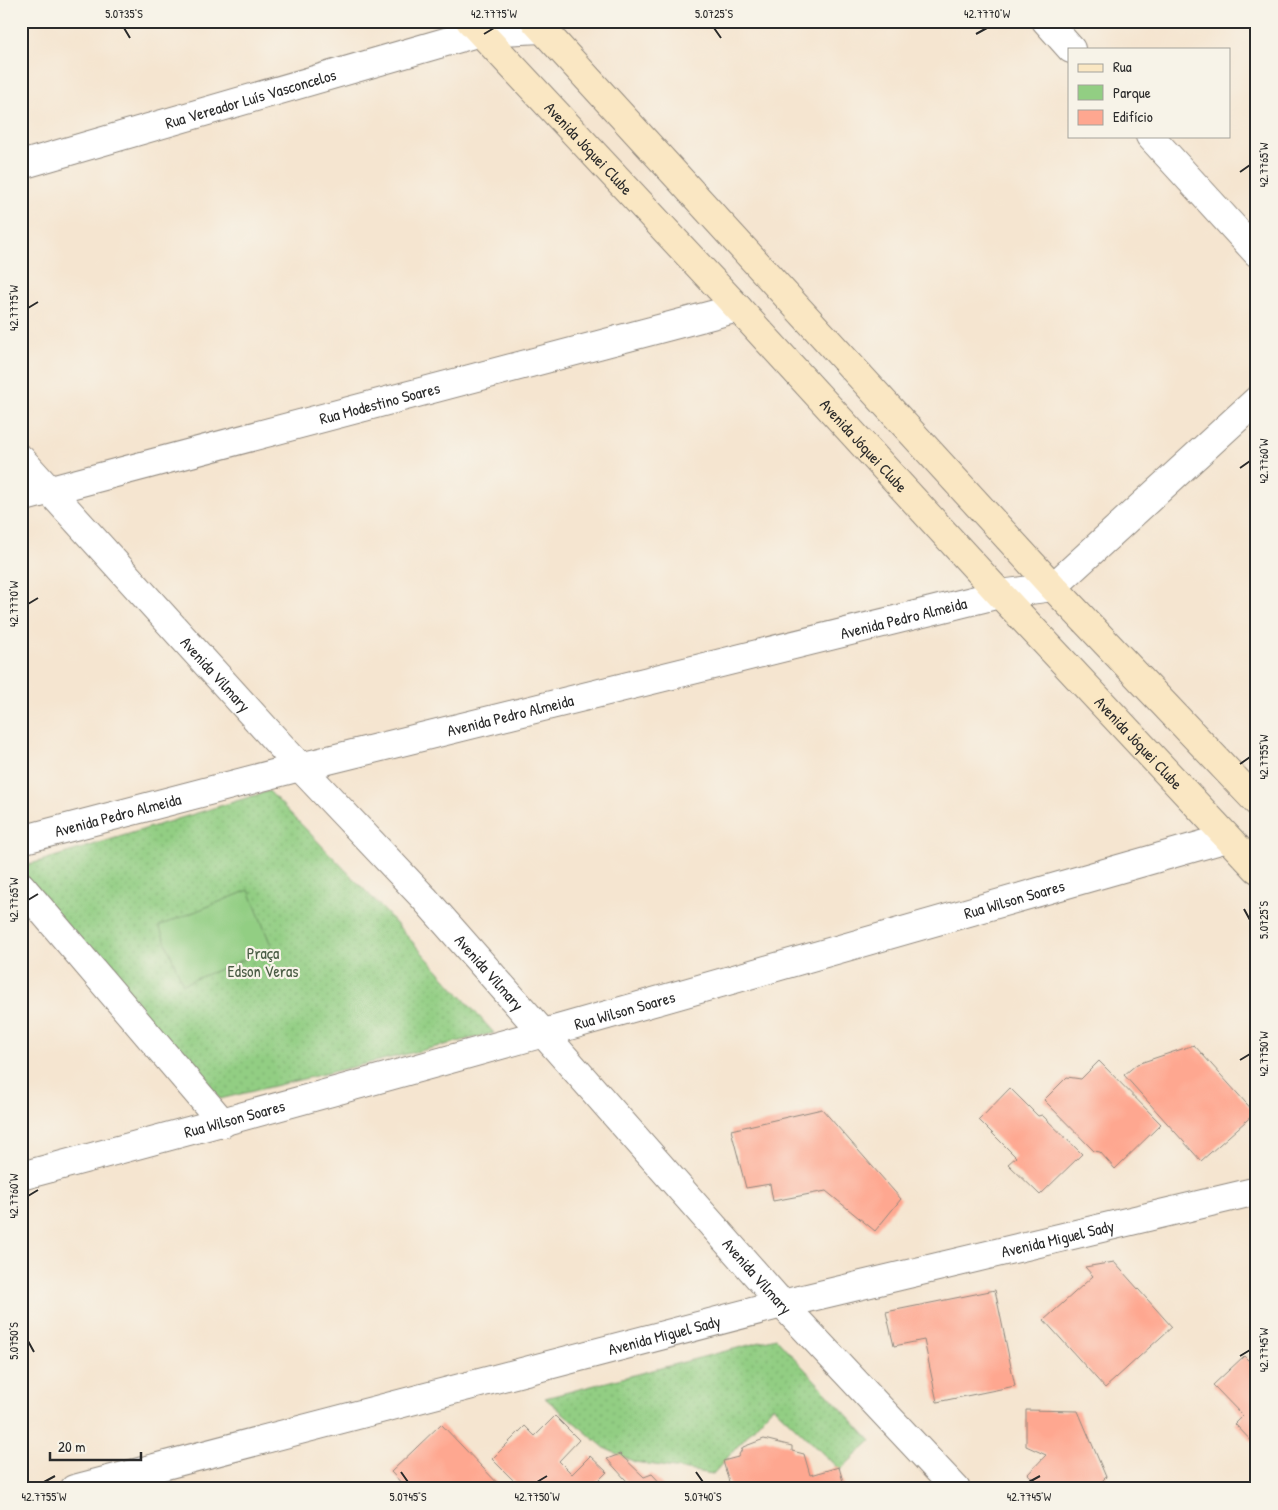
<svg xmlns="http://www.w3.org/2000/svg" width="1278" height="1510" font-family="'Patrick Hand',sans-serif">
<defs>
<pattern id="green-dots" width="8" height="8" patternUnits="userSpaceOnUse" patternTransform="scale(1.25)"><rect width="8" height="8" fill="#92ce83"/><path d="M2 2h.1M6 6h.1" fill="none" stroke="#7eb171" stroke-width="1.8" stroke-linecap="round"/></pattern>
</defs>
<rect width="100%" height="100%" fill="#f7f3e8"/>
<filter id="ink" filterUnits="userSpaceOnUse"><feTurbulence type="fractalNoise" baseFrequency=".02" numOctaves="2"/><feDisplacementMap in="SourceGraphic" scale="10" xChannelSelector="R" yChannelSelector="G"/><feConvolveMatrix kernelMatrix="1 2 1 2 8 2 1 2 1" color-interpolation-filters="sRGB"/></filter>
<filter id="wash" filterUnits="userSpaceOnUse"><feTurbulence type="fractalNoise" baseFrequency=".0096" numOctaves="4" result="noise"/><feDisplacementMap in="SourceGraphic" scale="20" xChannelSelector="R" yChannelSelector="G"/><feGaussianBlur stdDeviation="1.12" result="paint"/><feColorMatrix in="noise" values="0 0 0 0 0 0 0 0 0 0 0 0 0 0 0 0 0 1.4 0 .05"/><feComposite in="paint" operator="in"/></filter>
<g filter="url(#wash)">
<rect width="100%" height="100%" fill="#f5e5d0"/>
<g fill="url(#green-dots)" stroke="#5e7c57">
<polygon points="269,791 383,909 494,1033 220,1099 21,873 21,867"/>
<polygon points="776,1338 871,1441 840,1470 773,1406 713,1474 635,1462 606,1449 545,1398"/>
</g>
<polygon fill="#92ce83" stroke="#5e7c57" points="249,890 272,948 183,984 159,926"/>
<g id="blocks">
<g fill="#fea790">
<polygon points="1194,1045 1255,1113 1201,1161 1124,1075 1137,1064"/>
<polygon points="1099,1061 1161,1124 1115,1169 1100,1152 1094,1151 1044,1100 1067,1077 1081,1079"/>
<polygon points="1010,1088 1038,1116 1042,1115 1082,1154 1040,1195 1008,1164 1016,1157 979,1120"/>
<polygon points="822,1109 901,1199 875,1231 826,1191 773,1201 770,1184 746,1188 731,1130"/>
<polygon points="1114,1262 1172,1327 1105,1388 1044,1320 1093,1276 1085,1267"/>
<polygon points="995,1290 1015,1386 937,1402 924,1340 894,1346 886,1312"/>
<polygon points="1244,1356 1257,1369 1257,1447 1235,1424 1243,1416 1213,1385"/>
<polygon points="1026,1410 1078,1411 1106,1477 1094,1489 1043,1489 1028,1474 1046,1455 1026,1446"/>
<polygon points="555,1416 579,1440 559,1461 572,1474 590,1456 607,1472 590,1489 522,1489 492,1459 525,1426 535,1436"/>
<polygon points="441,1424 503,1489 407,1489 391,1472"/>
<polygon points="764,1439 792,1446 792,1451 804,1454 810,1475 839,1467 845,1489 731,1489 723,1461 738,1457 743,1447"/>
<polygon points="620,1454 644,1477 652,1474 666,1489 634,1489 607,1459"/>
</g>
</g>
</g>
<g filter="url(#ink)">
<use href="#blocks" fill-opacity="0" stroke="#90887e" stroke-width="1"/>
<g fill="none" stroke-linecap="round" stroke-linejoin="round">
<g stroke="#90887e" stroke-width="30">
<g id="minor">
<polyline points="1046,21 1071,49"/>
<polyline points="1150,136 1257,253"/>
<path id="s1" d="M21,165L480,32L542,29L550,21"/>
<path id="s2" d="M21,498L738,308"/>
<path id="s3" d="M21,840L300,767L1000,594L1053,587L1257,400"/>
<polyline points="21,886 223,1123"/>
<path id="s4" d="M21,1176C425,1069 826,953 1227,838"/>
<path id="s5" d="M74,1489L782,1304L1257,1191"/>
</g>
</g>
<g stroke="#90887e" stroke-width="30">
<g id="tertiary">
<path id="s6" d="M21,459L300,767L424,898L782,1304L956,1489"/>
</g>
</g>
<g stroke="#90887e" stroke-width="30">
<g id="secondary">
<path id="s7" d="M470,21L738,308L1000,594L1257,869"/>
<polyline points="535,21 1053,587 1257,802"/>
</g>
</g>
<use href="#minor" stroke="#fff" stroke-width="28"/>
<use href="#tertiary" stroke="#fff" stroke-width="28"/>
<use href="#secondary" stroke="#fae7c3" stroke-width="28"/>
</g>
</g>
<path fill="none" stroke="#2b2b2b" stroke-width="2" d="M124,28L130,38M714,28L721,38M484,34L494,28M976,34L987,28M1240,172L1250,165M28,308L38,302M1240,468L1250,461M28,604L38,598M1240,764L1250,757M28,900L38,894M1244,909L1250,920M1240,1060L1250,1054M28,1196L38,1190M28,1341L34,1352M1240,1356L1250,1350M401,1472L408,1482M696,1472L703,1482M44,1482L55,1476M537,1482L547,1476M1029,1482L1040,1476"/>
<g text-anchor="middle" stroke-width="4.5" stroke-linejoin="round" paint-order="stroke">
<g font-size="16" fill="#2b2b2b" stroke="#f7f3e8">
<text dy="6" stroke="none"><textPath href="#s1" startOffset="239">Rua Vereador Luís Vasconcelos</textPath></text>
<text dy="6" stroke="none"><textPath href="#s7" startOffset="174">Avenida Jóquei Clube</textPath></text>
<text dy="6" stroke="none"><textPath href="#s2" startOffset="371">Rua Modestino Soares</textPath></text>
<text dy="6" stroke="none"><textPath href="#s7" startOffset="579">Avenida Jóquei Clube</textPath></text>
<text dy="6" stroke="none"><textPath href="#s3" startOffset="910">Avenida Pedro Almeida</textPath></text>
<text dy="6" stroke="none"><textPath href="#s6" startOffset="290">Avenida Vilmary</textPath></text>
<text dy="6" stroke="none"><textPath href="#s3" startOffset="505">Avenida Pedro Almeida</textPath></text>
<text dy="6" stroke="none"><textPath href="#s7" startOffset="984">Avenida Jóquei Clube</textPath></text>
<text dy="6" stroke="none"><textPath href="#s3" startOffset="100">Avenida Pedro Almeida</textPath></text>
<text dy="6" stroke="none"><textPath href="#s4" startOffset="1031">Rua Wilson Soares</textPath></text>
<text dy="6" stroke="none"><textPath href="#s6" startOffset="695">Avenida Vilmary</textPath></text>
<text dy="6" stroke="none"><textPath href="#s4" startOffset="626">Rua Wilson Soares</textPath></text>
<text dy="6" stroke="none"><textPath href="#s4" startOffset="221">Rua Wilson Soares</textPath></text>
<text dy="6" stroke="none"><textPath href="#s5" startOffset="1015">Avenida Miguel Sady</textPath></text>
<text dy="6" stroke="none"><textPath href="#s6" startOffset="1100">Avenida Vilmary</textPath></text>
<text dy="6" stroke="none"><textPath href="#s5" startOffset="610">Avenida Miguel Sady</textPath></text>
</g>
<g font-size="16" fill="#4a5c45" stroke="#f7f3e8">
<text x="263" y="959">Praça<tspan x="263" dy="18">Edson Veras</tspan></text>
</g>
</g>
<rect width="1278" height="1510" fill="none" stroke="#f7f3e8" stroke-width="55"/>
<rect x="1068" y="48" width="162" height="90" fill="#f7f3e8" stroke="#a5a39c"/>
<rect x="1078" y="64" width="25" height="8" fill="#fae7c3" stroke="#a5a39c"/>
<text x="1113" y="72" font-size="15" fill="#2b2b2b">Rua</text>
<rect x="1078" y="85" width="25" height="15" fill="#92ce83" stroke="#a5a39c"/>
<text x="1113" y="98" font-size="15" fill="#2b2b2b">Parque</text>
<rect x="1078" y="110" width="25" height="15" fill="#fea790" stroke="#a5a39c"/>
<text x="1113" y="122" font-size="15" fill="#2b2b2b">Edifício</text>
<path d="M50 1452v8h91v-8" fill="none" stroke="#2b2b2b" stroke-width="2.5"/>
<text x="58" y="1452" font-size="15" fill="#2b2b2b" stroke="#f7f3e8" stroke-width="4" paint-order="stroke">20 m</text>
<rect x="28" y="28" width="1222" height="1454" fill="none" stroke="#2b2b2b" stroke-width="2"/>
<g font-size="12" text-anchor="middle" fill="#2b2b2b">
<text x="124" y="18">5.0735°S</text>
<text x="494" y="18">42.7775°W</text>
<text x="714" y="18">5.0725°S</text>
<text x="987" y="18">42.7770°W</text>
<text transform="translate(1264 165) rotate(-90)" y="4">42.7765°W</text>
<text transform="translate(14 308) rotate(-90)" y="4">42.7775°W</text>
<text transform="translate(1264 461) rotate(-90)" y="4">42.7760°W</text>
<text transform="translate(14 604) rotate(-90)" y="4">42.7770°W</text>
<text transform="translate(1264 757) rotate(-90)" y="4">42.7755°W</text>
<text transform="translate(14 900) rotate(-90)" y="4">42.7765°W</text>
<text transform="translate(1264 920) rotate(-90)" y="4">5.0725°S</text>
<text transform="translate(1264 1054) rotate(-90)" y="4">42.7750°W</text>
<text transform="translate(14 1196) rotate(-90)" y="4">42.7760°W</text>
<text transform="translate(14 1341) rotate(-90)" y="4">5.0750°S</text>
<text transform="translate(1264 1350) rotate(-90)" y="4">42.7745°W</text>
<text x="44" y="1501">42.7755°W</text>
<text x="408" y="1501">5.0745°S</text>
<text x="537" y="1501">42.7750°W</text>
<text x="703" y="1501">5.0740°S</text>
<text x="1029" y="1501">42.7745°W</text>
</g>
</svg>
